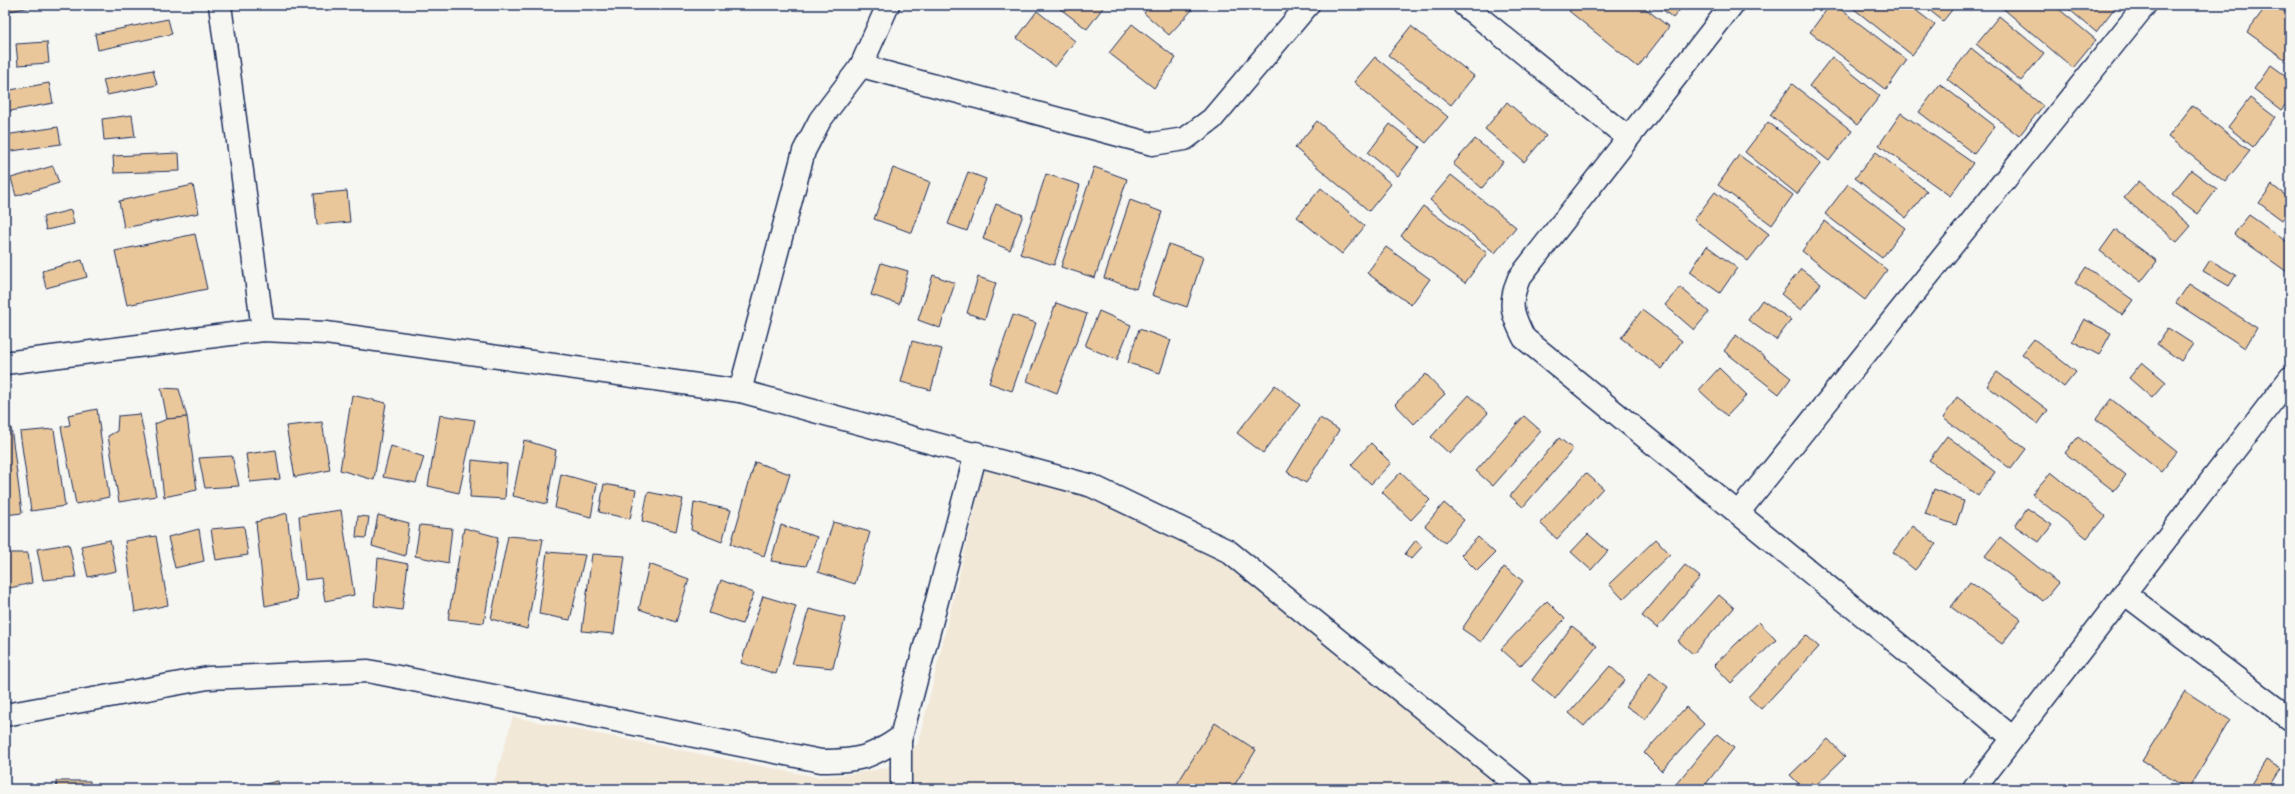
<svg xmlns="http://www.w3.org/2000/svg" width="2295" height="794" font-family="Pangolin,sans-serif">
<rect width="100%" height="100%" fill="#f6f6f2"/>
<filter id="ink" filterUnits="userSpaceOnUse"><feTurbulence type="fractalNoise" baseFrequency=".025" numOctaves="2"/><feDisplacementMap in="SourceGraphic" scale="8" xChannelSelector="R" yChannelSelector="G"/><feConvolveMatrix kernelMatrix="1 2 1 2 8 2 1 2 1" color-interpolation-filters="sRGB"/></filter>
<g filter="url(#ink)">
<polygon fill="#f2e8d8" points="986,464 1091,497 1226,562 1503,789 492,789 513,717 817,777 849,774 886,768 918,744"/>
<g fill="#eac79b" stroke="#1b2f5e">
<polygon points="5,5 40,5 5,12"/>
<polygon points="1055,5 1105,5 1087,29"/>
<polygon points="1151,5 1186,5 1192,10 1169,35 1144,13"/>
<polygon points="1574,5 1641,5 1669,27 1638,67 1569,11"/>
<polygon points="1657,5 1684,5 1673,18"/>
<polygon points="1830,5 1835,5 1907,60 1886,90 1810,32"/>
<polygon points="1849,5 1909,5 1935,25 1912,55"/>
<polygon points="1923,5 1956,5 1943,21"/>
<polygon points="1999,5 2054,5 2096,40 2073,68"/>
<polygon points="2064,5 2117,5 2096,32"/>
<polygon points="2267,5 2275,5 2290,16 2290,63 2247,32"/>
<polygon points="1037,11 1075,41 1055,67 1017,38"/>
<polygon points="1999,16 2044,53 2021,81 1976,44"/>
<polygon points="168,19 172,34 98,50 95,34"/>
<polygon points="1132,24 1176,58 1154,88 1109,53"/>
<polygon points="1411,26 1474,76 1451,105 1388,55"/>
<polygon points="47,42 49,63 18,65 16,44"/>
<polygon points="1971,48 2043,106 2019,136 1947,79"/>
<polygon points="1375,57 1448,117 1426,143 1354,82"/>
<polygon points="1832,57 1880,96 1857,125 1809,86"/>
<polygon points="2271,65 2290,79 2290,99 2281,110 2254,89"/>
<polygon points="153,70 157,85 107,95 103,80"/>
<polygon points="49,83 53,103 5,112 5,91"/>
<polygon points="1792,84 1852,131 1829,161 1770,115"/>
<polygon points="1940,84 1995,126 1974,154 1919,112"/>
<polygon points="2250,98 2275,117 2253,147 2228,127"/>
<polygon points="1507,102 1546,136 1524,162 1485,129"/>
<polygon points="2192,106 2250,151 2225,182 2168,137"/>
<polygon points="1901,113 1973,163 1950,196 1879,145"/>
<polygon points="132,115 135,137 104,140 102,119"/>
<polygon points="1317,121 1391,184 1369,211 1295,148"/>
<polygon points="1768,122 1821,163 1797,194 1745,152"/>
<polygon points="1390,124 1420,147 1398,176 1368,153"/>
<polygon points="58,127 61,144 5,152 5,135"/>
<polygon points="1475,139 1503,162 1482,188 1453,164"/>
<polygon points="1876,152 1927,191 1906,218 1855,178"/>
<polygon points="179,153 180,171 114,173 113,156"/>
<polygon points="1739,155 1793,195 1772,225 1718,185"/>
<polygon points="53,166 59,183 16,196 11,178"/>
<polygon points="1094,167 1127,179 1095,278 1061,267"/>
<polygon points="893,168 930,182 912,233 874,219"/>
<polygon points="2191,170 2217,189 2198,214 2172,194"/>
<polygon points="968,172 986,179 967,231 948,224"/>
<polygon points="1046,174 1080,185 1054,265 1020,254"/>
<polygon points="1451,175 1516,227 1495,253 1430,200"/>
<polygon points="2139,181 2191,226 2177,242 2124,198"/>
<polygon points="1848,184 1905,228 1882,258 1825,214"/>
<polygon points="193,185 199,213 124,228 119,201"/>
<polygon points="2272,185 2290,199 2290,209 2282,220 2259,203"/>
<polygon points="1321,188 1365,226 1342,254 1297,217"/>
<polygon points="347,191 350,222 317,225 314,194"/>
<polygon points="1715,192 1769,234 1748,261 1694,220"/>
<polygon points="1130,200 1162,212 1136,289 1104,278"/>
<polygon points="996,204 1023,215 1010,250 983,239"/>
<polygon points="1423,206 1487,253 1465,283 1401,236"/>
<polygon points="71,210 74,224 46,230 43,217"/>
<polygon points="2249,215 2290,244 2290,274 2234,234"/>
<polygon points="1824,221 1887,270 1865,300 1802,251"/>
<polygon points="2115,230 2157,261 2141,282 2100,251"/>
<polygon points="195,234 207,289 127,305 115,251"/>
<polygon points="1169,244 1203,257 1187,307 1152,295"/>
<polygon points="1707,246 1737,268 1720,293 1690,272"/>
<polygon points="1386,247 1430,279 1411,305 1367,273"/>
<polygon points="82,260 87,277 46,288 42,271"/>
<polygon points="2210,260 2236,275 2229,286 2203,271"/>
<polygon points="881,263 908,271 899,304 871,295"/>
<polygon points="2086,267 2133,300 2122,315 2075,283"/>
<polygon points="1801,269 1821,284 1801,310 1781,294"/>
<polygon points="933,275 955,283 940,328 918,320"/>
<polygon points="978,277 996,283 985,319 967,313"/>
<polygon points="2189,284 2257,328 2245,348 2176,303"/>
<polygon points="1680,287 1709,312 1694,330 1665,305"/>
<polygon points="1762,300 1791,320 1776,340 1748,320"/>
<polygon points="1056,303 1087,314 1057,393 1027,381"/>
<polygon points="1642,310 1682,341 1662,369 1621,338"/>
<polygon points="1099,311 1131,325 1117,360 1085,346"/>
<polygon points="1013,315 1036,323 1012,391 989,383"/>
<polygon points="2084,319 2111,333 2099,355 2072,341"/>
<polygon points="2168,328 2193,344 2181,361 2157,344"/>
<polygon points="1139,329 1171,340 1160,373 1128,363"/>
<polygon points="1736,335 1791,378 1779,394 1724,351"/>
<polygon points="2034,339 2076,372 2064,387 2022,354"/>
<polygon points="912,341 942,349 931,390 901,382"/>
<polygon points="2142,362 2166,382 2152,398 2129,378"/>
<polygon points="1719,368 1747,395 1727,416 1699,390"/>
<polygon points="1997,372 2048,410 2038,424 1987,386"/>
<polygon points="1426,374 1445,394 1414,424 1395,404"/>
<polygon points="1275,385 1300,405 1263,453 1237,433"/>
<polygon points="161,388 179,389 187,417 167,419"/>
<polygon points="352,395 386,403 374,480 340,470"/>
<polygon points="1469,395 1488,413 1450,454 1431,437"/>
<polygon points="1957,397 2026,449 2011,469 1943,418"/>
<polygon points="2111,399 2177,452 2161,472 2096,419"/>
<polygon points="97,409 109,497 76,504 61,427 70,425 68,415"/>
<polygon points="140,414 156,496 119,502 108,436 117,431 118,416"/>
<polygon points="440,415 475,420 459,493 428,486"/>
<polygon points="1524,416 1541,431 1493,486 1476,471"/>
<polygon points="187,417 197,490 164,497 155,424 167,419"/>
<polygon points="1320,418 1339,430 1306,483 1287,472"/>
<polygon points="322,422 330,470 295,477 286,426"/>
<polygon points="11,427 22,513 5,515 5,428"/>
<polygon points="54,429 65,506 31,511 20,432"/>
<polygon points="1947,436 1995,472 1978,496 1929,460"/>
<polygon points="2078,437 2126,475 2114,491 2065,453"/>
<polygon points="1559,438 1573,449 1523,507 1510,496"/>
<polygon points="524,440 556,450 547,504 513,496"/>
<polygon points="1371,443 1391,463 1371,484 1351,465"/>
<polygon points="391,446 424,457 416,483 383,477"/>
<polygon points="276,450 280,479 250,482 246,454"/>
<polygon points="232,456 239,486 205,488 199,458"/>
<polygon points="472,460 507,464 505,499 470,497"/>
<polygon points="755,462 790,474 764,556 731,544"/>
<polygon points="1401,472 1430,500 1411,520 1382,492"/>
<polygon points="2051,472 2105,516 2087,538 2032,494"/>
<polygon points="1586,473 1603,488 1557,539 1540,523"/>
<polygon points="561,474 597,484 591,517 555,508"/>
<polygon points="604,484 636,490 630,519 599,512"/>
<polygon points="1934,489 1964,501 1956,525 1925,514"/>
<polygon points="648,492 683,499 676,531 642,521"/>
<polygon points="694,502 731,510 722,542 691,530"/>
<polygon points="1444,503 1464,520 1445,543 1425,526"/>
<polygon points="2027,508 2052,525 2039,542 2015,526"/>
<polygon points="341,510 354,595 325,601 321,578 305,580 299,516"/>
<polygon points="287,513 297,599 265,606 256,522"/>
<polygon points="378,515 409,523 405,556 372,546"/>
<polygon points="358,516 369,517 366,538 356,537"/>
<polygon points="833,522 870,532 855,584 818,572"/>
<polygon points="420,525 452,528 448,563 415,556"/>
<polygon points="781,525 817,537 806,566 771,561"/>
<polygon points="244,526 248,555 216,560 211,529"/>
<polygon points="1913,526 1936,544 1915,570 1893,552"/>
<polygon points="464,528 498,537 484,623 448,619"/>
<polygon points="199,529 204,561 175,568 168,537"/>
<polygon points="1588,534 1608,551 1591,570 1571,552"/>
<polygon points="156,536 168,605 135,612 125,541"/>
<polygon points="508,536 543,539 527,629 491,619"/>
<polygon points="1478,537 1495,553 1477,571 1461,555"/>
<polygon points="2000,537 2058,583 2043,601 1985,556"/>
<polygon points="1656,539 1670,554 1623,599 1609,584"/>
<polygon points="110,540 116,571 88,577 81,546"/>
<polygon points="1416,540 1422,547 1411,559 1405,554"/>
<polygon points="69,544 76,577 43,580 37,549"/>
<polygon points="547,552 585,555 570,620 539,614"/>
<polygon points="5,553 28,553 32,583 5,589"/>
<polygon points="592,554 625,556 614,634 582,631"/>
<polygon points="378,558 408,564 402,610 374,606"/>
<polygon points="649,564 689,579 676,622 639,609"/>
<polygon points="1685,565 1700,577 1657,628 1642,616"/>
<polygon points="1504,567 1523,581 1481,642 1462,629"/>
<polygon points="721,580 754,593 742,624 709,613"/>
<polygon points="1970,582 2021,619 2002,644 1951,607"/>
<polygon points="1719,595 1734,608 1693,654 1678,641"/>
<polygon points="763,596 796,606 776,674 741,663"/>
<polygon points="1547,601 1565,619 1520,666 1501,649"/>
<polygon points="809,609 845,618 833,668 792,664"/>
<polygon points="1759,622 1776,640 1731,683 1714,665"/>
<polygon points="1572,626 1597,646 1555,699 1532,680"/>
<polygon points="1806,635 1819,647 1761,709 1748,697"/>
<polygon points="1610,666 1625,680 1584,726 1569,713"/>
<polygon points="1650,673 1668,687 1645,719 1626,706"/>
<polygon points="2185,691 2230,720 2188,789 2142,761"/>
<polygon points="1686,707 1704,724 1662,771 1644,753"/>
<polygon points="1215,723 1256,750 1232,789 1174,789"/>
<polygon points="1717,734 1734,748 1702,789 1672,789"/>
<polygon points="1828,739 1845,757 1812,789 1804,789 1790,775"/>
<polygon points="2266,760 2281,769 2268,789 2248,789"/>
<polygon points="56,781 90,781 90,789 57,789"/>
<polygon points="278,781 280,789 248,789 247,788"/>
</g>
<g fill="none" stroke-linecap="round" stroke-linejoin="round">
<g stroke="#1b2f5e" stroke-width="23">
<polyline id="lane" points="901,789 901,737"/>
</g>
<g stroke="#1b2f5e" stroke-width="25">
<g id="street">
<polyline points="220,5 263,330"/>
<polyline points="1464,5 1627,137"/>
<path d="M1732,5L1519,278C1508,305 1512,313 1524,338L2013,738"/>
<polyline points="861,66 1152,144 1185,139 1212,119 1308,5"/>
<polyline points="5,363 263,330 326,333 740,391 1092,486 1228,551 1522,789"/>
<polyline points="740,391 804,151 820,120 861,66 888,5"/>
<polyline points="1738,513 2145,5"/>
<polyline points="2124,593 2290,719"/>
<path d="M5,715L208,678L368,671L821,761C858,761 871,758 901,737L976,453"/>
<polyline points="1974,789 2290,378"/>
</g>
</g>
<use href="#lane" stroke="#f6f6f2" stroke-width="20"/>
<use href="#street" stroke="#f6f6f2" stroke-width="22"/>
</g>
</g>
<rect width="2295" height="794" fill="none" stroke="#f6f6f2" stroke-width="20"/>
<rect x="10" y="10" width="2275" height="774" fill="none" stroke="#1b2f5e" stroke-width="1.5" filter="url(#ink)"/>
</svg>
